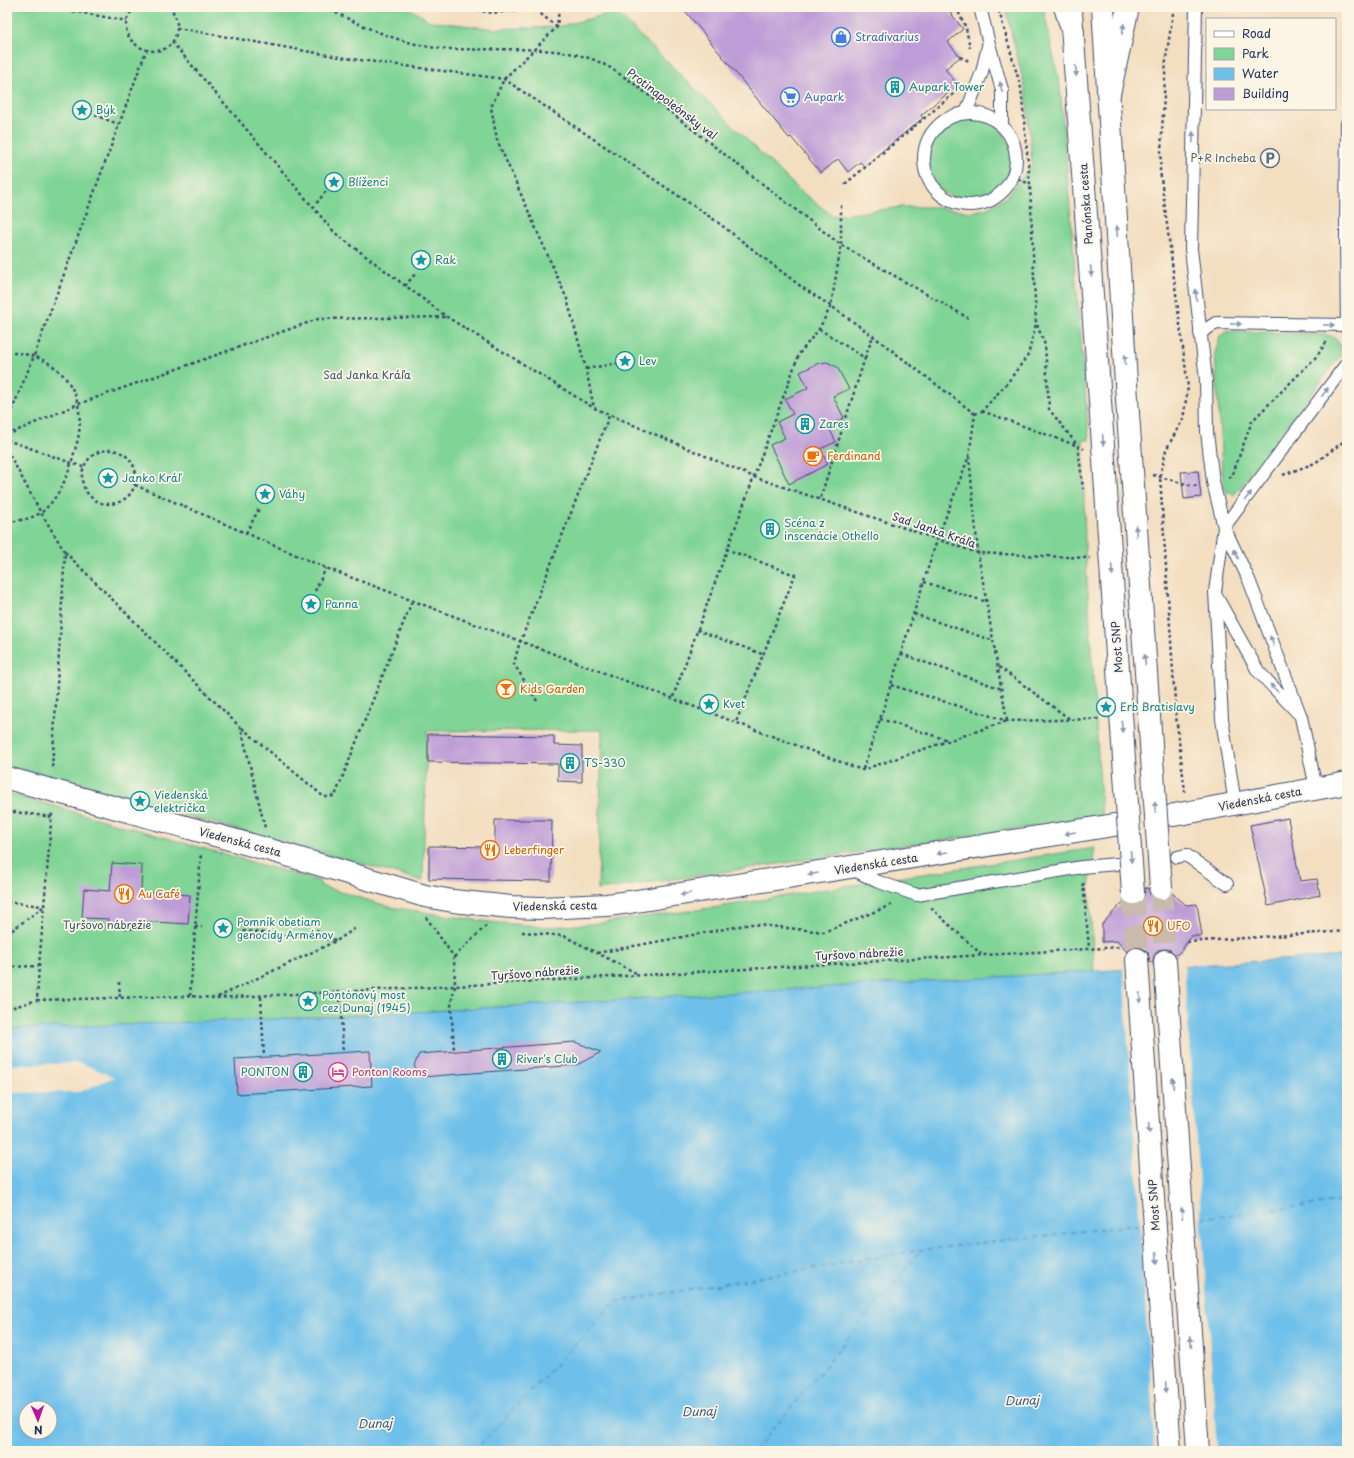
<svg xmlns="http://www.w3.org/2000/svg" width="1354" height="1458" font-family="'Playpen Sans',sans-serif">
<rect width="100%" height="100%" fill="#fcf5e5"/>
<filter id="ink" filterUnits="userSpaceOnUse"><feTurbulence type="fractalNoise" baseFrequency=".025" numOctaves="2"/><feDisplacementMap in="SourceGraphic" scale="8" xChannelSelector="R" yChannelSelector="G"/><feConvolveMatrix kernelMatrix="1 2 1 2 8 2 1 2 1" color-interpolation-filters="sRGB"/></filter>
<filter id="wash" filterUnits="userSpaceOnUse"><feTurbulence type="fractalNoise" baseFrequency=".012" numOctaves="4" result="noise"/><feDisplacementMap in="SourceGraphic" scale="16" xChannelSelector="R" yChannelSelector="G"/><feGaussianBlur stdDeviation="0.9" result="paint"/><feColorMatrix in="noise" values="0 0 0 0 0 0 0 0 0 0 0 0 0 0 0 0 0 1.4 0 .05"/><feComposite in="paint" operator="in"/></filter>
<g filter="url(#wash)">
<rect width="100%" height="100%" fill="#f3dec0"/>
<g fill="#80d496" stroke="#4e827a">
<polygon points="7,7 407,7 430,21 494,29 557,27 616,12 799,190 833,216 902,207 934,207 971,212 988,208 1006,197 1032,165 1026,92 1005,7 1043,7 1060,87 1086,402 1089,440 1083,440 1085,548 1102,817 598,890 602,730 427,731 423,881 7,766"/>
<circle cx="970" cy="159" r="42"/>
<path d="M1234,331L1328,335L1337,339L1340,347V356L1240,488L1235,494C1227,494 1225,491 1223,484L1215,353L1220,336L1227,332Z"/>
<polygon points="7,793 319,881 321,886 390,907 489,922 550,927 591,924 719,907 876,881 1095,848 1089,887 1094,972 348,1016 62,1028 7,1029"/>
</g>
<path fill="#6ec0ea" stroke="#4478a4" fill-rule="evenodd" d="M1347,956V1451H7V1029L348,1016ZM26,1408H50V1432H26Z"/>
<g fill="#f3dec0">
<polygon points="1184,963 1217,1451 1155,1451 1123,967"/>
<polygon points="80,1063 114,1077 80,1092 7,1093 7,1065"/>
</g>
<g fill="none" stroke-linecap="round" stroke-linejoin="round">
<g stroke="#345a88" stroke-width="1" stroke-dasharray="5 4" stroke-linecap="butt">
<polyline points="1193,1219 1347,1201"/>
<polyline points="1165,1222 1172,1221"/>
<polyline points="474,1451 615,1302 921,1250 1144,1224"/>
<polyline points="755,1451 921,1250"/>
</g>
</g>
<g id="blocks">
<g fill="#be9cd7">
<polygon points="682,7 946,7 963,29 948,42 960,57 945,69 958,85 921,115 923,118 864,166 860,162 848,172 838,159 821,173 791,137 789,138"/>
<polygon points="827,362 837,367 849,389 833,396 844,418 828,426 836,442 820,449 828,464 789,484 770,445 785,438 777,422 793,414 785,399 808,388 800,372 819,363"/>
<polygon points="1198,471 1201,497 1184,499 1181,472"/>
<polygon points="428,734 554,736 554,745 582,746 582,782 558,781 558,764 428,762"/>
<polygon points="1288,818 1300,881 1317,879 1320,895 1268,906 1250,825"/>
<polygon points="495,820 552,820 551,881 429,879 429,846 495,847"/>
<polygon points="112,863 142,865 141,892 190,895 188,924 139,921 139,926 108,924 109,919 82,918 84,889 110,891"/>
<polygon points="1145,888 1148,888 1150,895 1156,899 1161,900 1168,899 1172,893 1186,905 1197,904 1202,936 1191,936 1182,950 1176,955 1170,950 1165,949 1158,950 1154,956 1153,962 1150,962 1148,952 1142,948 1136,947 1127,952 1117,941 1102,942 1102,924 1124,901 1133,905 1140,903 1144,898"/>
<polygon points="575,1042 601,1052 577,1065 421,1077 414,1066 419,1054"/>
<polygon points="370,1051 372,1086 237,1094 235,1059"/>
</g>
</g>
</g>
<g filter="url(#ink)">
<use href="#blocks" fill-opacity="0" stroke="#3b496d" stroke-width="1"/>
<g fill="none" stroke-linecap="round" stroke-linejoin="round">
<polyline stroke="#c8bbac" stroke-width="22" stroke-dasharray="22 11" stroke-linecap="butt" points="1114,825 1174,815"/>
<g stroke="#c8bbac" stroke-width="22" stroke-dasharray="22 11" stroke-linecap="butt">
<polyline points="1161,888 1165,961"/>
<polyline points="1133,893 1137,959"/>
</g>
<g stroke="#3b496d" stroke-width="14">
<g id="service">
<polyline points="980,7 989,44 1002,90 1002,125"/>
<polyline points="1196,7 1191,249 1206,380 1207,432 1213,482 1224,527 1249,580 1301,717 1316,788"/>
<circle cx="970" cy="159" r="46"/>
<polyline points="966,113 982,72 988,46"/>
<polyline points="1347,123 1346,232 1347,329"/>
<polyline points="1200,333 1216,323 1347,325"/>
<polyline points="1216,596 1258,671 1298,713"/>
<polyline points="1235,804 1222,719 1215,592 1224,527 1347,363"/>
<polyline points="1177,857 1186,855 1227,884"/>
<polyline points="852,869 876,881 917,895 1082,867 1117,864"/>
</g>
</g>
<g stroke="#3b496d" stroke-width="24">
<g id="minor">
<polyline points="7,778 270,850 425,896 453,901 511,907 541,908 607,905 630,902 1114,825"/>
<polyline points="1174,815 1347,783"/>
</g>
</g>
<g stroke="#3b496d" stroke-width="24">
<g id="secondary">
<polyline points="1103,7 1127,399"/>
<polyline points="1071,13 1100,401"/>
<polyline points="1137,959 1170,1451"/>
<polyline points="1165,961 1198,1451"/>
</g>
</g>
<g stroke="#3b496d" stroke-width="24">
<g id="primary">
<polyline points="1065,7 1073,32"/>
<polyline points="1109,94 1128,7"/>
</g>
</g>
<g stroke="#3b496d" stroke-width="2.5" stroke-dasharray="3 3" stroke-linecap="butt">
<polyline points="49,7 127,21"/>
<path d="M135,7C102,42 170,73 177,30C178,21 175,13 169,7"/>
<path d="M325,7C359,25 398,43 437,48C485,53 560,41 603,64C612,68 620,75 629,80L841,245L968,318"/>
<polyline points="459,7 493,13 563,7"/>
<polyline points="956,7 966,28 970,48"/>
<polyline points="1174,7 1166,58 1160,170 1188,387 1183,419 1166,450 1160,477 1176,716 1185,792"/>
<polyline points="559,8 557,27 504,79 491,107 497,140 567,299 586,369 594,408"/>
<polyline points="536,10 557,27"/>
<polyline points="177,28 345,58 504,79 716,221 803,288 831,306 873,336 975,414"/>
<polyline points="172,42 335,233 447,317 594,408 754,477 978,553 1090,558"/>
<polyline points="960,57 969,61"/>
<polyline points="95,115 118,124"/>
<polyline points="1013,177 1030,184"/>
<polyline points="845,184 957,91"/>
<polyline points="313,208 326,191"/>
<polyline points="405,286 416,273"/>
<polyline points="1037,325 1045,345 1049,409 1078,446 1084,449"/>
<polyline points="819,329 865,358 820,499"/>
<path d="M7,353C54,351 85,387 79,433C78,441 75,449 73,457C67,478 59,497 42,512C32,519 18,521 7,522"/>
<polyline points="865,358 873,336"/>
<polyline points="586,369 618,363"/>
<polyline points="982,411 1078,446 1083,489"/>
<polyline points="975,414 982,411 1008,382 1028,355 1036,324 1030,184 1021,88 999,11"/>
<polyline points="7,422 34,356 146,51"/>
<polyline points="7,435 78,404 318,319 447,317"/>
<polyline points="7,440 83,467"/>
<circle cx="109" cy="477" r="27"/>
<polyline points="7,450 41,513 65,552 52,769"/>
<polyline points="969,456 978,553 1007,721"/>
<polyline points="1153,475 1193,486 1199,485"/>
<polyline points="1283,475 1315,463 1347,439"/>
<polyline points="1229,478 1232,476 1252,421 1317,356 1327,341"/>
<polyline points="135,485 326,568 862,770 1007,721"/>
<polyline points="246,533 260,507"/>
<polyline points="726,549 795,575 736,722"/>
<polyline points="65,552 241,728 265,828"/>
<polyline points="924,582 987,602"/>
<polyline points="315,591 326,568"/>
<polyline points="914,614 994,641"/>
<polyline points="697,630 762,654"/>
<polyline points="901,654 1002,689"/>
<polyline points="999,667 1071,720"/>
<polyline points="891,685 1007,721 1101,719"/>
<polyline points="673,697 799,354 819,329 831,306 841,245 841,205"/>
<polyline points="537,701 514,664 518,648 609,416"/>
<polyline points="880,719 948,740"/>
<polyline points="242,728 324,797 335,796 412,601"/>
<polyline points="863,769 880,719 937,540 969,456 975,414"/>
<polyline points="7,811 52,817"/>
<polyline points="1083,883 1089,948"/>
<polyline points="7,902 42,906"/>
<polyline points="931,908 981,954"/>
<polyline points="426,917 454,957 455,986 451,1003 454,1050"/>
<polyline points="70,925 142,929"/>
<polyline points="195,927 202,927"/>
<polyline points="243,931 337,940"/>
<polyline points="522,932 564,936 638,974"/>
<polyline points="7,934 43,907"/>
<polyline points="317,938 318,918"/>
<polyline points="1187,942 1347,931"/>
<polyline points="597,953 751,924 824,932 894,904"/>
<polyline points="454,957 487,925"/>
<polyline points="39,966 52,812"/>
<polyline points="7,967 39,966 37,1000 190,996 215,998 455,986 1121,947"/>
<polyline points="119,982 120,998"/>
<polyline points="340,993 343,1052"/>
<polyline points="190,996 201,853"/>
<polyline points="218,997 338,940 357,927"/>
<polyline points="261,997 264,1057"/>
<polyline points="7,1009 37,1000"/>
</g>
<use href="#service" stroke="#fff" stroke-width="12"/>
<use href="#minor" stroke="#fff" stroke-width="22"/>
<use href="#secondary" stroke="#fff" stroke-width="22"/>
<use href="#primary" stroke="#fff" stroke-width="22"/>
<g stroke="#3b496d" stroke-width="24" stroke-linecap="butt">
<g id="secondary-bridge">
<polyline points="1127,399 1161,888"/>
<polyline points="1100,401 1133,893"/>
</g>
</g>
<use href="#secondary-bridge" stroke="#fff" stroke-width="22"/>
</g>
<defs><path id="oneway-solid" d="M-6-.8H1V-3.2L6.5 0L1 3.2V.8H-6Z"/></defs>
<g fill="#8d97ae">
<use href="#oneway-solid" transform="translate(1123 29) rotate(-79)"/>
<use href="#oneway-solid" transform="translate(1076 71) rotate(86)"/>
<use href="#oneway-solid" transform="translate(1001 87) rotate(-102)"/>
<use href="#oneway-solid" transform="translate(1193 137) rotate(-89)"/>
<use href="#oneway-solid" transform="translate(1117 231) rotate(-93)"/>
<use href="#oneway-solid" transform="translate(1091 271) rotate(86)"/>
<use href="#oneway-solid" transform="translate(1196 295) rotate(-96)"/>
<use href="#oneway-solid" transform="translate(1236 324) rotate(1)"/>
<use href="#oneway-solid" transform="translate(1329 325) rotate(1)"/>
<use href="#oneway-solid" transform="translate(1125 360) rotate(-93)"/>
<use href="#oneway-solid" transform="translate(1325 392) rotate(-53)"/>
<use href="#oneway-solid" transform="translate(1103 440) rotate(86)"/>
<use href="#oneway-solid" transform="translate(1248 496) rotate(-52)"/>
<use href="#oneway-solid" transform="translate(1136 531) rotate(-94)"/>
<use href="#oneway-solid" transform="translate(1236 554) rotate(-116)"/>
<use href="#oneway-solid" transform="translate(1112 570) rotate(86)"/>
<use href="#oneway-solid" transform="translate(1272 641) rotate(-111)"/>
<use href="#oneway-solid" transform="translate(1145 660) rotate(-94)"/>
<use href="#oneway-solid" transform="translate(1274 688) rotate(-134)"/>
<use href="#oneway-solid" transform="translate(1122 727) rotate(86)"/>
<use href="#oneway-solid" transform="translate(1155 807) rotate(-94)"/>
<use href="#oneway-solid" transform="translate(1070 833) rotate(171)"/>
<use href="#oneway-solid" transform="translate(942 853) rotate(171)"/>
<use href="#oneway-solid" transform="translate(1131 857) rotate(86)"/>
<use href="#oneway-solid" transform="translate(813 874) rotate(171)"/>
<use href="#oneway-solid" transform="translate(685 894) rotate(171)"/>
<use href="#oneway-solid" transform="translate(1140 998) rotate(86)"/>
<use href="#oneway-solid" transform="translate(1173 1083) rotate(-94)"/>
<use href="#oneway-solid" transform="translate(1149 1128) rotate(86)"/>
<use href="#oneway-solid" transform="translate(1182 1213) rotate(-94)"/>
<use href="#oneway-solid" transform="translate(1157 1258) rotate(86)"/>
<use href="#oneway-solid" transform="translate(1191 1342) rotate(-94)"/>
<use href="#oneway-solid" transform="translate(1166 1387) rotate(86)"/>
</g>
</g>
<defs>
<g id="shop-ring" transform="scale(1)"><circle r="9.5" fill="#fcf5e5" stroke="#3f7fe0" stroke-width="1.5"/><path d="M-5-2.5h2.3a2.7 3.5 0 0 1 5.4 0H5L5.5 6h-11ZM-1.5-2.5h3a1.5 2.3 0 0 0-3 0Z" fill="#3f7fe0"/></g>
<g id="building-ring" transform="scale(1)"><circle r="9.5" fill="#fcf5e5" stroke="#0f9aa8" stroke-width="1.5"/><path d="M-4-6H4V6H1V3H-1V6H-4ZM-2.5-4.3h1.7v1.8h-1.7ZM.8-4.3h1.7v1.8H.8ZM-2.5-1h1.7V.8h-1.7ZM.8-1h1.7V.8H.8Z" fill="#0f9aa8"/></g>
<g id="supermarket-ring" transform="scale(1)"><circle r="9.5" fill="#fcf5e5" stroke="#3f7fe0" stroke-width="1.5"/><path d="M-6-5.5h2.5l.6 2H6L4.5 2H-2.5L-4.4-4H-6ZM-1.5 3.2a1.3 1.3 0 1 0 .1 0ZM3 3.2a1.3 1.3 0 1 0 .1 0Z" fill="#3f7fe0"/></g>
<g id="sight-ring" transform="scale(1)"><circle r="9.5" fill="#fcf5e5" stroke="#0f9aa8" stroke-width="1.5"/><path d="M0-6L1.8-2.2L6-1.7L2.9 1.2L3.7 5.4L0 3.3L-3.7 5.4L-2.9 1.2L-6-1.7L-1.8-2.2Z" fill="#0f9aa8"/></g>
<g id="parking-ring" transform="scale(1)"><circle r="9.5" fill="#fcf5e5" stroke="#5c6f8a" stroke-width="1.5"/><path d="M-3.5-5.5H1a3.5 3.5 0 0 1 0 7H-1V5.5H-3.5ZM-1-3.4V-.6H.8a1.4 1.4 0 0 0 0-2.8Z" fill="#5c6f8a"/></g>
<g id="cafe-ring" transform="scale(1)"><circle r="9.5" fill="#fcf5e5" stroke="#e8710a" stroke-width="1.5"/><path d="M-5.5-4.5H6V0H3Q3 3.5 0 3.5H-2.5Q-5.5 3.5-5.5 0ZM3-3.2v2h1.7v-2ZM-6 4.5H4V6H-6Z" fill="#e8710a"/></g>
<g id="bar-ring" transform="scale(1)"><circle r="9.5" fill="#fcf5e5" stroke="#e8710a" stroke-width="1.5"/><path d="M-6-5H6L.8 .8V4.5H3.5V6h-7V4.5H-.8V.8Z" fill="#e8710a"/></g>
<g id="restaurant-ring" transform="scale(1)"><circle r="9.5" fill="#fcf5e5" stroke="#e8710a" stroke-width="1.5"/><path d="M-5-6h1v4h1v-4h1v4h1v-4h1v5L-1.5 .5V6h-2V.5L-5-1ZM5-6V6H3V1.5H1.5Q1.5-4 5-6Z" fill="#e8710a"/></g>
<g id="hotel-ring" transform="scale(1)"><circle r="9.5" fill="#fcf5e5" stroke="#d1479c" stroke-width="1.5"/><path d="M-6-4.5h1.5V1H6V5H4.5V3h-9V5H-6ZM-4 0a1.8 1.8 0 1 1 3.6 0ZM.5 0V-2.5h3Q6-2.5 6 0Z" fill="#d1479c"/></g>
</defs>
<g fill-rule="evenodd">
<use href="#shop-ring" x="841" y="37"/>
<use href="#building-ring" x="895" y="87"/>
<use href="#supermarket-ring" x="790" y="97"/>
<use href="#sight-ring" x="82" y="110"/>
<use href="#parking-ring" x="1270" y="158"/>
<use href="#sight-ring" x="334" y="182"/>
<use href="#sight-ring" x="421" y="260"/>
<use href="#sight-ring" x="625" y="361"/>
<use href="#building-ring" x="805" y="424"/>
<use href="#cafe-ring" x="813" y="456"/>
<use href="#sight-ring" x="108" y="478"/>
<use href="#sight-ring" x="265" y="494"/>
<use href="#building-ring" x="770" y="529"/>
<use href="#sight-ring" x="311" y="604"/>
<use href="#bar-ring" x="506" y="689"/>
<use href="#sight-ring" x="709" y="704"/>
<use href="#sight-ring" x="1106" y="707"/>
<use href="#building-ring" x="570" y="763"/>
<use href="#sight-ring" x="140" y="801"/>
<use href="#restaurant-ring" x="490" y="850"/>
<use href="#restaurant-ring" x="124" y="894"/>
<use href="#restaurant-ring" x="1153" y="926"/>
<use href="#sight-ring" x="223" y="928"/>
<use href="#sight-ring" x="308" y="1001"/>
<use href="#building-ring" x="502" y="1059"/>
<use href="#building-ring" x="303" y="1072"/>
<use href="#hotel-ring" x="338" y="1072"/>
</g>
<g text-anchor="middle" stroke-width="3.5" stroke-linejoin="round" paint-order="stroke">
<g font-size="11" fill="#366cbe" stroke="#fcf5e5" text-anchor="start">
<text x="855" y="41">Stradivarius</text>
<text x="804" y="101">Aupark</text>
</g>
<g font-size="11" fill="#0d838f" stroke="#fcf5e5" text-anchor="start">
<text x="909" y="91">Aupark Tower</text>
<text x="96" y="114">Býk</text>
<text x="348" y="186">Blíženci</text>
<text x="435" y="264">Rak</text>
<text x="639" y="365">Lev</text>
<text x="819" y="428">Zares</text>
<text x="122" y="482">Janko Kráľ</text>
<text x="279" y="498">Váhy</text>
<text x="784" y="527">Scéna z<tspan x="784" dy="13">inscenácie Othello</tspan></text>
<text x="325" y="608">Panna</text>
<text x="723" y="708">Kvet</text>
<text x="1120" y="711">Erb Bratislavy</text>
<text x="584" y="767">TS-330</text>
<text x="154" y="799">Viedenská<tspan x="154" dy="13">električka</tspan></text>
<text x="237" y="926">Pomník obetiam<tspan x="237" dy="13">genocídy Arménov</tspan></text>
<text x="322" y="999">Pontónový most<tspan x="322" dy="13">cez Dunaj (1945)</tspan></text>
<text x="516" y="1063">River's Club</text>
<text x="289" y="1076" text-anchor="end">PONTON</text>
</g>
<g font-size="11" fill="#1b2f5e" stroke="#fcf5e5">
<text transform="translate(672 104) rotate(37)" y="4">Protinapoleónsky val</text>
<text transform="translate(1086 204) rotate(-94)" y="4">Panónska cesta</text>
<text transform="translate(934 530) rotate(19)" y="4">Sad Janka Kráľa</text>
<text transform="translate(1117 647) rotate(-94)" y="4">Most SNP</text>
<text transform="translate(1260 799) rotate(-11)" y="4">Viedenská cesta</text>
<text transform="translate(240 842) rotate(15)" y="4">Viedenská cesta</text>
<text transform="translate(876 864) rotate(-9)" y="4">Viedenská cesta</text>
<text transform="translate(555 906) rotate(-1)" y="4">Viedenská cesta</text>
<text transform="translate(859 954) rotate(-3)" y="4">Tyršovo nábrežie</text>
<text transform="translate(535 973) rotate(-4)" y="4">Tyršovo nábrežie</text>
<text transform="translate(1154 1205) rotate(-94)" y="4">Most SNP</text>
</g>
<g font-size="11" fill="#4e5e75" stroke="#fcf5e5" text-anchor="end">
<text x="1256" y="162">P+R Incheba</text>
</g>
<g font-size="11" fill="#34586c" stroke="#fcf5e5">
<text x="367" y="379">Sad Janka Kráľa</text>
<text x="107" y="929">Tyršovo nábrežie</text>
</g>
<g font-size="11" fill="#c56008" stroke="#fcf5e5" text-anchor="start">
<text x="827" y="460">Ferdinand</text>
<text x="520" y="693">Kids Garden</text>
<text x="504" y="854">Leberfinger</text>
<text x="138" y="898">Au Café</text>
<text x="1167" y="930">UFO</text>
</g>
<g font-size="11" fill="#b23c85" stroke="#fcf5e5" text-anchor="start">
<text x="352" y="1076">Ponton Rooms</text>
</g>
<g font-size="12" font-style="italic" fill="#345a88" stroke="#fcf5e5">
<text transform="translate(1022 1401) rotate(-2)" y="4">Dunaj</text>
<text transform="translate(699 1412) rotate(-2)" y="4">Dunaj</text>
<text transform="translate(375 1424) rotate(-2)" y="4">Dunaj</text>
</g>
</g>
<rect width="1354" height="1458" fill="none" stroke="#fcf5e5" stroke-width="24"/>
<rect x="1206" y="18" width="130" height="92" fill="#fcf5e5" stroke="#a2a6af"/>
<rect x="1214" y="31" width="20" height="6" fill="#ffffff" stroke="#a2a6af"/>
<text x="1242" y="38" font-size="12" fill="#1b2f5e">Road</text>
<rect x="1214" y="48" width="20" height="12" fill="#80d496" stroke="#a2a6af"/>
<text x="1242" y="58" font-size="12" fill="#1b2f5e">Park</text>
<rect x="1214" y="68" width="20" height="12" fill="#6ec0ea" stroke="#a2a6af"/>
<text x="1242" y="78" font-size="12" fill="#1b2f5e">Water</text>
<rect x="1214" y="88" width="20" height="12" fill="#be9cd7" stroke="#a2a6af"/>
<text x="1242" y="98" font-size="12" fill="#1b2f5e">Building</text>
<g transform="translate(38 1420) rotate(178)"><circle r="19" fill="#fcf5e5" stroke="#a2a6af"/>
<path d="M0-3L7 15L0 10L-7 15Z" fill="#b5179e"/>
<text y="-6" font-size="11" font-weight="bold" text-anchor="middle" fill="#1b2f5e">N</text>
</g>
</svg>
